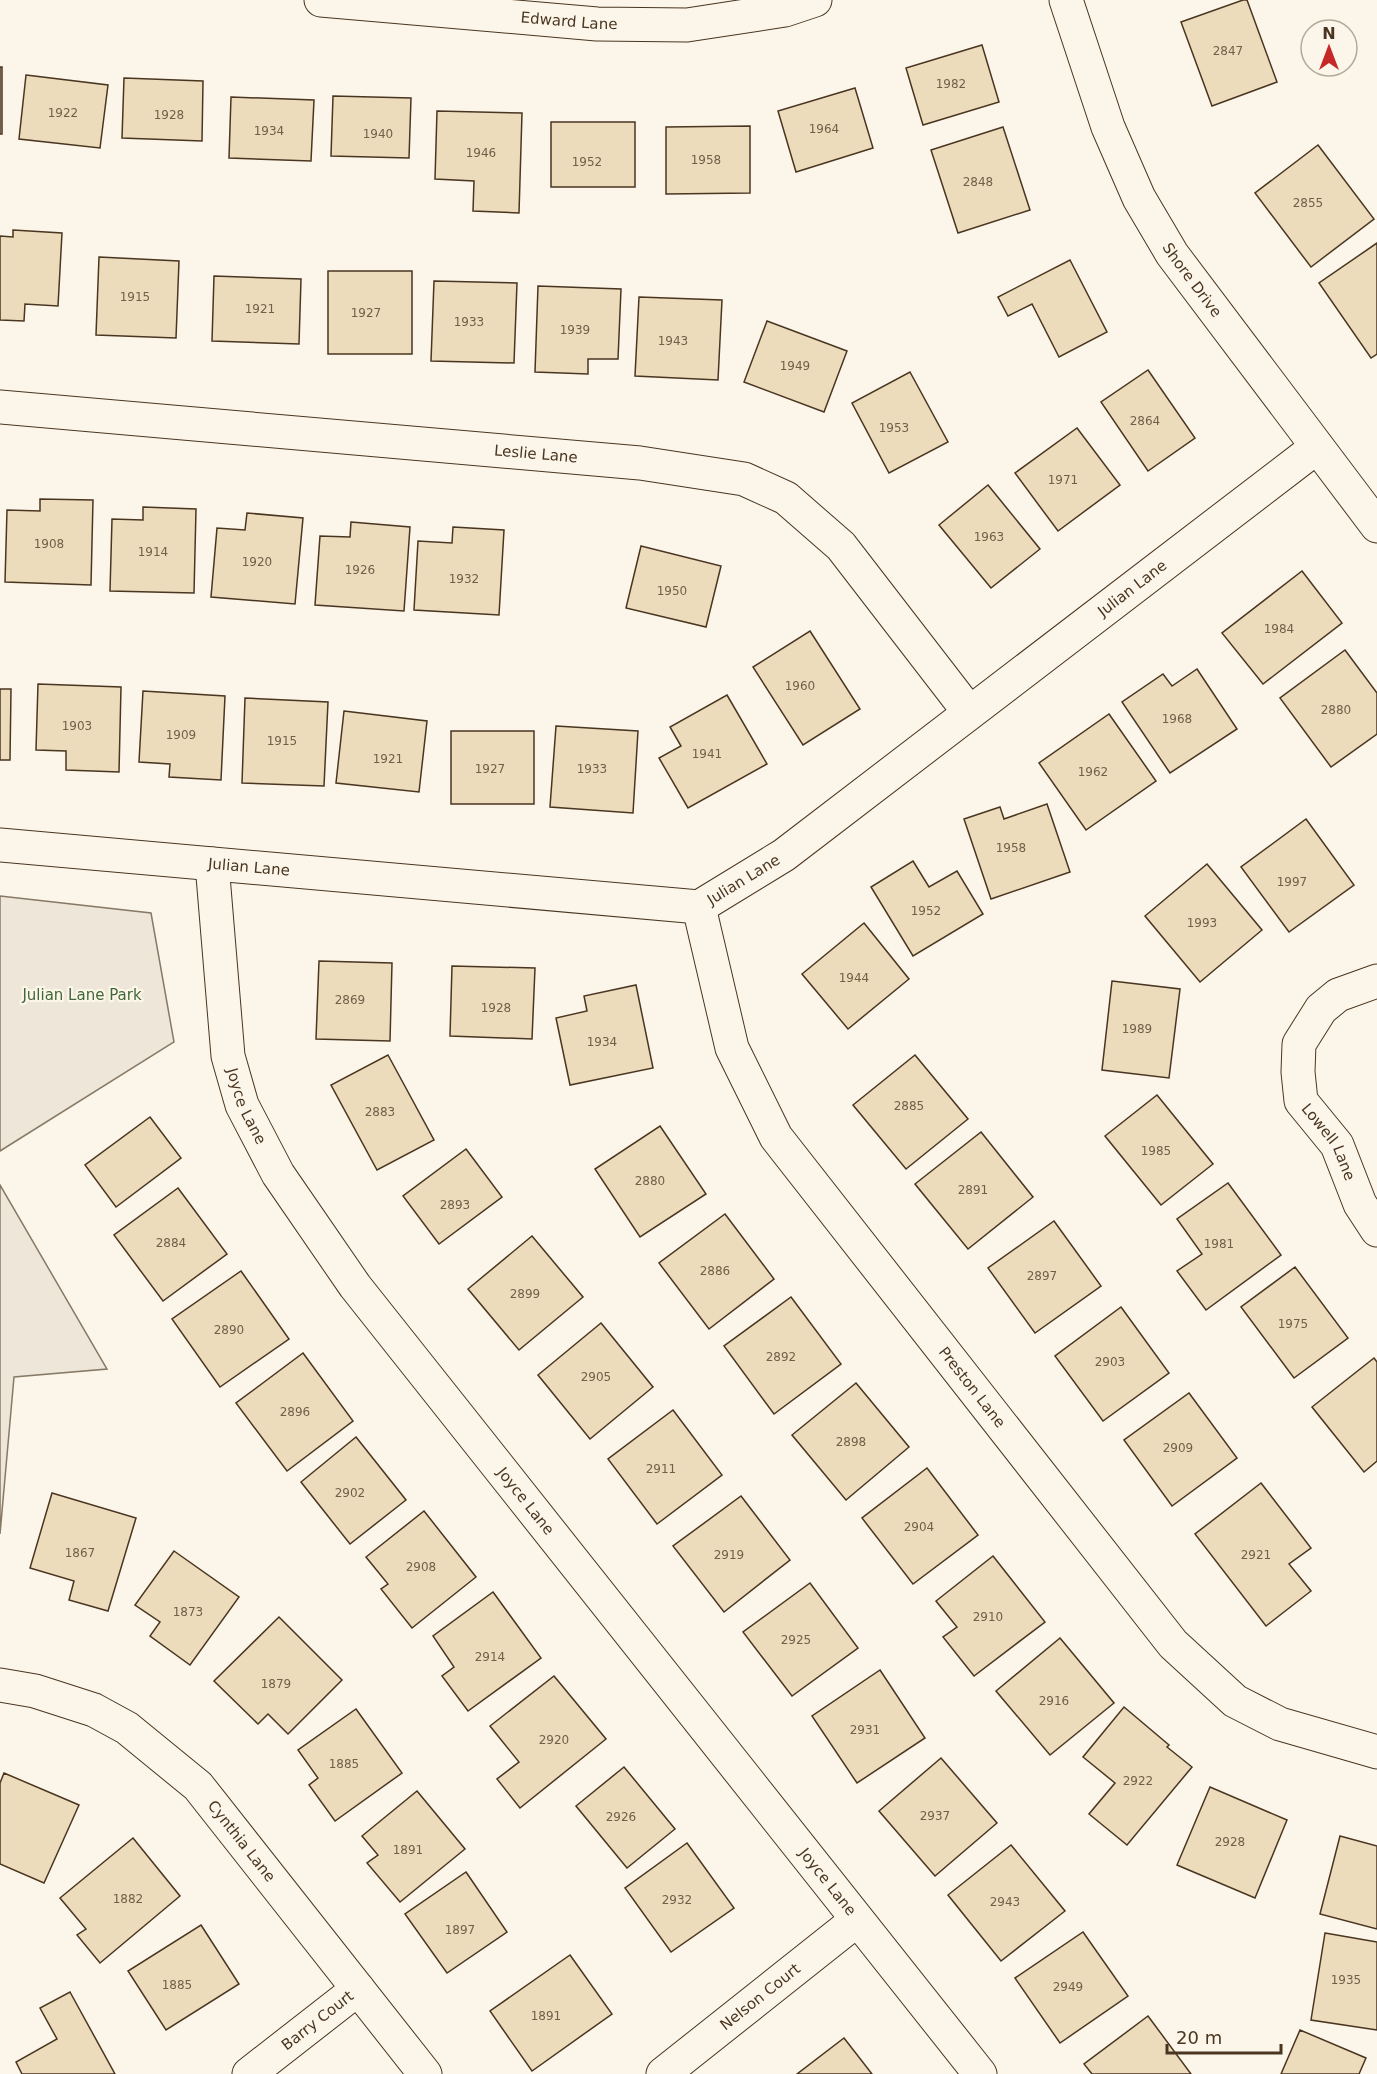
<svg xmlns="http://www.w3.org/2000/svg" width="1377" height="2074" font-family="'DejaVu Sans',sans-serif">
<rect width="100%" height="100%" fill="#fbf6e9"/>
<g fill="#ede6d9" stroke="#887966" stroke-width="1.5">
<polygon points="0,896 151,913 174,1042 0,1151"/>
<polygon points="0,1185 107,1369 14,1377 0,1534"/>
</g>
<g fill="#ecdcbc" stroke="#4a3520" stroke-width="1.5">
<polygon points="1243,0 1247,0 1277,82 1212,106 1181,22"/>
<polygon points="982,45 999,102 923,125 906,68"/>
<rect x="0" y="67" width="2" height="67"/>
<polygon points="26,75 108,85 100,148 19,139"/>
<polygon points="124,78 203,81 202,141 122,138"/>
<polygon points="855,88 873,148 796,172 778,111"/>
<polygon points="333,96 411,98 409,158 331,156"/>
<polygon points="231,97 314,100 311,161 229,158"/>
<polygon points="437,111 522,113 519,213 473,211 474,181 435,179"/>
<rect x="551" y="122" width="84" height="65"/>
<polygon points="750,126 750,193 666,194 666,127"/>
<polygon points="1003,127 1030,210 958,233 931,150"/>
<polygon points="1318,145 1374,219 1311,267 1255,193"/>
<polygon points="13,230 62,233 58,306 25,304 24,321 0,320 0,236 13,237"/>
<polygon points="1377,243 1377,354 1371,358 1319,283"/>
<polygon points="99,257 179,261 176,338 96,335"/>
<polygon points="1070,260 1107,332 1059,357 1032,304 1008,316 998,297"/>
<rect x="328" y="271" width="84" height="83"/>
<polygon points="214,276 301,279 299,344 212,341"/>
<polygon points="434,281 517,283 514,363 431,361"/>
<polygon points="538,286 621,289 618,359 588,359 588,374 535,372"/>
<polygon points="639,297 722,300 718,380 635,376"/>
<polygon points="767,321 847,351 824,412 744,382"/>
<polygon points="1148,370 1195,438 1148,471 1101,402"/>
<polygon points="910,372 948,442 889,473 852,403"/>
<polygon points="1077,428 1120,485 1058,531 1015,473"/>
<polygon points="988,485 1040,549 991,588 939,525"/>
<polygon points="40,499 93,500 91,585 5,582 7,510 40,511"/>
<polygon points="143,507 196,509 194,593 110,591 112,519 143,520"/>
<polygon points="247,513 303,518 295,604 211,597 217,528 245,530"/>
<polygon points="351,522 410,527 404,611 315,605 320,536 350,537"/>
<polygon points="453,527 504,530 499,615 414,610 418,541 452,543"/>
<polygon points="641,546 721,566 706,627 626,608"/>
<polygon points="1302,571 1342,623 1263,684 1222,633"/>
<polygon points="810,631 860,709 803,745 753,667"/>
<polygon points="1345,650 1377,693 1377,734 1331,767 1280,698"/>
<polygon points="1197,669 1237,729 1170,773 1122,702 1163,674 1172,686"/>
<polygon points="38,684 121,687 119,772 66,770 66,751 36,750"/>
<polygon points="0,689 11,689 10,760 0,760"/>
<polygon points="143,691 225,696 221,780 169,777 170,764 139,762"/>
<polygon points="727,695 767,764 688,808 659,758 681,746 670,727"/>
<polygon points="245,698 328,702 324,786 242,783"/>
<polygon points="344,711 427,721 419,792 336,783"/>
<polygon points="1109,714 1156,781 1086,830 1039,763"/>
<polygon points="556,726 638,731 633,813 550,807"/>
<rect x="451" y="731" width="83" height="73"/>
<polygon points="1047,804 1070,872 991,899 964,819 1000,807 1004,819"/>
<polygon points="1306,819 1354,885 1289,932 1241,867"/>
<polygon points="913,861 929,887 957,871 983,914 913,956 871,887"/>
<polygon points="1207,864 1262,930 1200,982 1145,916"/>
<polygon points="864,923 909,979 848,1029 802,974"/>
<polygon points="319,961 392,963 390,1041 316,1039"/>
<polygon points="452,966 535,968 532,1039 450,1036"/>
<polygon points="1112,981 1180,989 1169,1078 1102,1070"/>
<polygon points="636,985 653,1068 570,1085 556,1018 587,1011 584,996"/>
<polygon points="388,1055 434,1140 377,1170 331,1085"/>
<polygon points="915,1055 968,1119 906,1169 853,1105"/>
<polygon points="1157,1095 1213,1164 1161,1205 1105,1136"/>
<polygon points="150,1117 181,1158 116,1207 85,1165"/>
<polygon points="660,1126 706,1194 640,1237 595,1169"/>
<polygon points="981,1132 1033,1197 968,1249 915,1184"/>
<polygon points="466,1149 502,1197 439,1244 403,1196"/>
<polygon points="1228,1183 1281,1255 1206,1310 1177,1271 1202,1254 1177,1219"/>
<polygon points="178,1188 227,1254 163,1301 114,1235"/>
<polygon points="725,1214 774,1279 709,1329 659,1263"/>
<polygon points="1054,1221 1101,1286 1035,1333 988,1268"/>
<polygon points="532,1236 583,1297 519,1350 468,1289"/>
<polygon points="1295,1267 1348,1338 1294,1378 1241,1307"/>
<polygon points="241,1271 289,1339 220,1387 172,1319"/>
<polygon points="791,1297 841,1364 774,1414 724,1346"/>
<polygon points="1121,1307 1169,1373 1103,1421 1055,1356"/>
<polygon points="601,1323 653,1387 590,1439 538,1375"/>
<polygon points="303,1353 353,1421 287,1471 236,1403"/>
<polygon points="1374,1358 1377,1362 1377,1461 1364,1472 1312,1407"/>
<polygon points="856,1383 909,1447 846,1500 792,1435"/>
<polygon points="1189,1393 1237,1458 1172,1506 1124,1440"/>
<polygon points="673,1410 722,1475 657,1524 608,1459"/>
<polygon points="356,1437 406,1500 350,1544 301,1482"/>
<polygon points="927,1468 978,1535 913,1584 862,1518"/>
<polygon points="1261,1483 1311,1548 1289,1564 1311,1591 1266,1626 1195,1534"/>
<polygon points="52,1493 136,1518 108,1611 69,1600 74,1581 30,1568"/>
<polygon points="741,1496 790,1560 724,1612 673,1546"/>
<polygon points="424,1511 476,1577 412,1628 381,1589 388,1584 366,1557"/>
<polygon points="174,1551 239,1597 190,1665 150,1636 160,1622 135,1605"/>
<polygon points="993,1556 1045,1622 974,1676 943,1637 957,1627 936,1601"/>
<polygon points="810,1583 858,1648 792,1696 743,1632"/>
<polygon points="493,1592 541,1658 468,1711 442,1676 454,1667 433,1636"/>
<polygon points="279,1617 342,1680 288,1734 268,1714 258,1724 214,1681"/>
<polygon points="1060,1638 1114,1703 1050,1755 996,1691"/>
<polygon points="880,1670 925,1738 857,1783 812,1716"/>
<polygon points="554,1676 606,1739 520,1808 497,1779 519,1762 490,1726"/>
<polygon points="1124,1707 1169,1745 1167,1747 1192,1767 1127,1845 1089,1814 1115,1783 1083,1757"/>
<polygon points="356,1709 402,1773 335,1821 309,1785 318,1778 298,1750"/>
<polygon points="941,1758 997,1823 935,1876 879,1811"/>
<polygon points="624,1767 675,1829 627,1868 576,1806"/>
<polygon points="4,1773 79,1805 44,1883 0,1864 0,1783"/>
<polygon points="1210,1787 1287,1820 1255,1898 1177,1865"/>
<polygon points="417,1791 465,1849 400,1902 367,1863 378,1855 362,1836"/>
<polygon points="1340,1836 1377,1846 1377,1929 1320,1914"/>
<polygon points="133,1838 180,1896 100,1963 77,1935 86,1929 60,1898"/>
<polygon points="687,1843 734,1908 671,1952 625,1888"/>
<polygon points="1011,1845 1065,1911 1001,1961 948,1895"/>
<polygon points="466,1872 507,1932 447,1973 405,1914"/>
<polygon points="201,1925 239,1984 166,2030 128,1971"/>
<polygon points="1083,1932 1128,1996 1060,2043 1015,1978"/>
<polygon points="1325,1933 1377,1942 1377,2030 1311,2020"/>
<polygon points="570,1955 612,2014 532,2071 490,2011"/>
<polygon points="70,1992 115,2074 22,2074 16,2062 57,2039 40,2008"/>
<polygon points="1148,2016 1191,2074 1092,2074 1084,2064"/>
<polygon points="1300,2030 1366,2058 1359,2074 1281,2074"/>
<polygon points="844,2038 872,2074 797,2074"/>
</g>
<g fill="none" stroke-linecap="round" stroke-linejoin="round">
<g stroke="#4a3520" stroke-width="35">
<g id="street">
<path id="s1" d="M321,0L597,24L687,25L785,10L815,0"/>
<path id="s2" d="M1066,0L1108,127L1139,198L1172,254L1377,526"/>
<path id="s3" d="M0,407L640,463L744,479L786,498L841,546L969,712"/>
<path id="s4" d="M0,845L699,907L784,855L1317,447"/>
<path id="s5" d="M212,864L228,1056L242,1105L278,1174L355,1286L980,2074"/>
<path id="s6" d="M699,907L732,1048L776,1137L1173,1644L1235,1701L1280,1724L1377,1752"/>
<path id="s7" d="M1377,981L1338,995L1321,1009L1299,1044L1298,1072L1301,1101L1337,1145L1360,1204L1377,1230"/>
<path id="s8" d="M0,1685L35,1691L94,1710L127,1728L198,1786L425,2074"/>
<path id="s9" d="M249,2074L358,1989"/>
<path id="s10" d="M663,2074L857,1920"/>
</g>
</g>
<use href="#street" stroke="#fbf6e9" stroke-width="33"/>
</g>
<g text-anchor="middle" stroke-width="4.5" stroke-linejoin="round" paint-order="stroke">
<g font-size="12" fill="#725f47">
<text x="1228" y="55">2847</text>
<text x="951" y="88">1982</text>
<text x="63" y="117">1922</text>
<text x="169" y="119">1928</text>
<text x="824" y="133">1964</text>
<text x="269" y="135">1934</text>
<text x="378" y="138">1940</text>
<text x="481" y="157">1946</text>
<text x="706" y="164">1958</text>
<text x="587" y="166">1952</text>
<text x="978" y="186">2848</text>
<text x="1308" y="207">2855</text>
<text x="135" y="301">1915</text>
<text x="260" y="313">1921</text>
<text x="366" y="317">1927</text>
<text x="469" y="326">1933</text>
<text x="575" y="334">1939</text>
<text x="673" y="345">1943</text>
<text x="795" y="370">1949</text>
<text x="1145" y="425">2864</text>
<text x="894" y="432">1953</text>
<text x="1063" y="484">1971</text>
<text x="989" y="541">1963</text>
<text x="49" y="548">1908</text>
<text x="153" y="556">1914</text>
<text x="257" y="566">1920</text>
<text x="360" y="574">1926</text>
<text x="464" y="583">1932</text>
<text x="672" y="595">1950</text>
<text x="1279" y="633">1984</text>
<text x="800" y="690">1960</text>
<text x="1336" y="714">2880</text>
<text x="1177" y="723">1968</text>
<text x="77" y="730">1903</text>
<text x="181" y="739">1909</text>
<text x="282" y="745">1915</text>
<text x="707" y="758">1941</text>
<text x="388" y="763">1921</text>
<text x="490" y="773">1927</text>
<text x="592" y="773">1933</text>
<text x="1093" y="776">1962</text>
<text x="1011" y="852">1958</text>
<text x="1292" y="886">1997</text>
<text x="926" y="915">1952</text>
<text x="1202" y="927">1993</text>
<text x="854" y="982">1944</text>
<text x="350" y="1004">2869</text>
<text x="496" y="1012">1928</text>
<text x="1137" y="1033">1989</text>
<text x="602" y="1046">1934</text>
<text x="909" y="1110">2885</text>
<text x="380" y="1116">2883</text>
<text x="1156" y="1155">1985</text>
<text x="650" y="1185">2880</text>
<text x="973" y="1194">2891</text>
<text x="455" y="1209">2893</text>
<text x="171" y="1247">2884</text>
<text x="1219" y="1248">1981</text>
<text x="715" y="1275">2886</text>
<text x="1042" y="1280">2897</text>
<text x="525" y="1298">2899</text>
<text x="1293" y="1328">1975</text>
<text x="229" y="1334">2890</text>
<text x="781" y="1361">2892</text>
<text x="1110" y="1366">2903</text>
<text x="596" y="1381">2905</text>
<text x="295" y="1416">2896</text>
<text x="851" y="1446">2898</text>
<text x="1178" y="1452">2909</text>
<text x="661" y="1473">2911</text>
<text x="350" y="1497">2902</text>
<text x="919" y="1531">2904</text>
<text x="80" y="1557">1867</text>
<text x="729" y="1559">2919</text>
<text x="1256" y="1559">2921</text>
<text x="421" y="1571">2908</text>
<text x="188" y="1616">1873</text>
<text x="988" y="1621">2910</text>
<text x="796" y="1644">2925</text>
<text x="490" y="1661">2914</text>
<text x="276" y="1688">1879</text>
<text x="1054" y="1705">2916</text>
<text x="865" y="1734">2931</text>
<text x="554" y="1744">2920</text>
<text x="344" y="1768">1885</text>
<text x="1138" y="1785">2922</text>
<text x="935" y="1820">2937</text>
<text x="621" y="1821">2926</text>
<text x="1230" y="1846">2928</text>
<text x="408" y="1854">1891</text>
<text x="128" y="1903">1882</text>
<text x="677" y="1904">2932</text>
<text x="1005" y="1906">2943</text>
<text x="460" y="1934">1897</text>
<text x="1346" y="1984">1935</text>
<text x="177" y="1989">1885</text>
<text x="1068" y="1991">2949</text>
<text x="546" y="2020">1891</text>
</g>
<g font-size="15" fill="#4a3520" stroke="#fbf6e9">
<text dy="5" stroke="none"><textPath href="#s1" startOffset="249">Edward Lane</textPath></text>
<text dy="5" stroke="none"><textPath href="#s2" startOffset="309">Shore Drive</textPath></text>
<text dy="5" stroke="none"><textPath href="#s3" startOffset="538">Leslie Lane</textPath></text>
<text dy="5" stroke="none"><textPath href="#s4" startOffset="1240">Julian Lane</textPath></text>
<text dy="5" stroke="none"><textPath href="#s4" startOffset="250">Julian Lane</textPath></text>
<text dy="5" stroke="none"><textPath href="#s4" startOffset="754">Julian Lane</textPath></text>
<text dy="5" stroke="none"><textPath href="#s5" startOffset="246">Joyce Lane</textPath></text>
<text dy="5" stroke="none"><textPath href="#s7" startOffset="212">Lowell Lane</textPath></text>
<text dy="5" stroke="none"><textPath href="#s6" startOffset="562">Preston Lane</textPath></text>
<text dy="5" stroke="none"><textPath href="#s5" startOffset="732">Joyce Lane</textPath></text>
<text dy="5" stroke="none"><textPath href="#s8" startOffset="297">Cynthia Lane</textPath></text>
<text dy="5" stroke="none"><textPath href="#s5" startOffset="1218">Joyce Lane</textPath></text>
<text dy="5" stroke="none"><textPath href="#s10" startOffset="124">Nelson Court</textPath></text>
<text dy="5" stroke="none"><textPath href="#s9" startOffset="87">Barry Court</textPath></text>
</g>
<g font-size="15" fill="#436837" stroke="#fbf6e9">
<text x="82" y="1000">Julian Lane Park</text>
</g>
</g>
<g transform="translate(1329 48)"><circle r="28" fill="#fbf6e9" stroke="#b4a999" stroke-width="1.5"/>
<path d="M0-4.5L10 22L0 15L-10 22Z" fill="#c62828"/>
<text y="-9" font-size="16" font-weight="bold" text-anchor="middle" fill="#4a3520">N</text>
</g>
<path d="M1167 2044v9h114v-9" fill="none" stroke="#4a3520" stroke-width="3"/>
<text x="1176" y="2044" font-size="18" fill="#4a3520" stroke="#fbf6e9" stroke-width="4.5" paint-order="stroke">20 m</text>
</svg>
